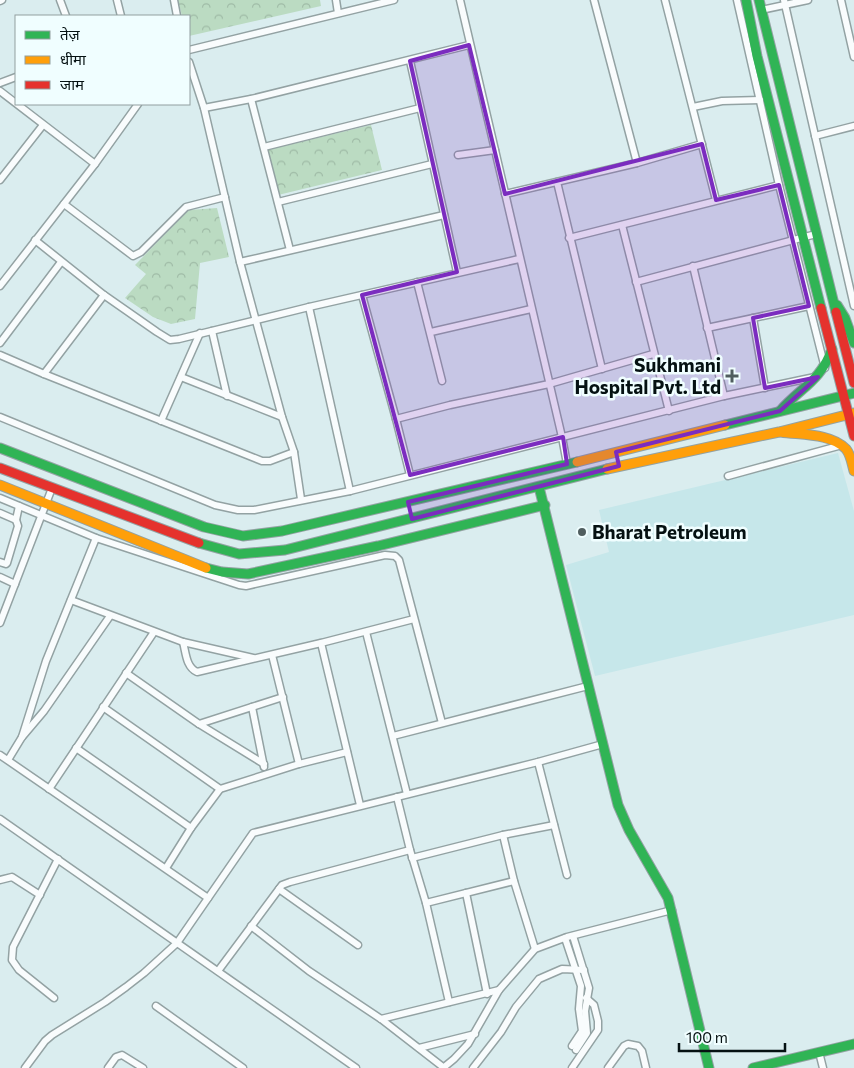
<svg xmlns="http://www.w3.org/2000/svg" width="854" height="1068" font-family="Commissioner,'Noto Sans Devanagari',sans-serif">
<defs>
<pattern id="forest-crowns" width="20" height="18" patternUnits="userSpaceOnUse" patternTransform="scale(1.25)"><rect width="20" height="18" fill="#bbdbc2"/><path d="M2 6a3 3 0 1 1 6 0M12 15a3 3 0 1 1 6 0" fill="none" stroke="#9fbba6"/></pattern>
</defs>
<rect width="100%" height="100%" fill="#daedef"/>
<polygon fill="#c6e7ea" points="838,453 854,511 854,615 595,676 566,565 609,552 599,510"/>
<g fill="url(#forest-crowns)">
<polygon points="178,0 320,0 321,6 189,36 189,16 182,16"/>
<polygon points="371,125 382,170 278,195 267,150"/>
<polygon points="217,208 229,257 200,263 195,319 171,324 153,317 125,298 146,274 135,265 189,210"/>
</g>
<g fill="none" stroke-linecap="round" stroke-linejoin="round">
<g stroke="#93a2a3" stroke-width="9">
<g id="street">
<polyline points="60,0 66,16"/>
<polyline points="117,0 121,16"/>
<polyline points="174,0 177,16"/>
<polyline points="336,0 338,13"/>
<polyline points="460,0 562,437 567,464"/>
<polyline points="594,0 637,163"/>
<polyline points="665,0 716,200"/>
<polyline points="737,0 779,185 825,368"/>
<polyline points="784,0 854,306"/>
<polyline points="841,0 854,57"/>
<polyline points="0,1 2,0"/>
<polyline points="761,10 808,0"/>
<polyline points="189,50 394,0"/>
<polyline points="410,61 457,272"/>
<polyline points="189,62 204,108 240,262 282,417 294,452 301,499"/>
<polyline points="0,83 16,77"/>
<polyline points="0,91 95,164"/>
<polyline points="251,99 290,250"/>
<polyline points="693,107 722,101 760,100"/>
<polyline points="204,108 251,99 469,45"/>
<polyline points="815,136 854,126"/>
<polyline points="264,147 420,108"/>
<polyline points="458,155 495,150"/>
<polyline points="0,180 43,125"/>
<polyline points="557,182 602,369"/>
<polyline points="505,194 637,163 702,144"/>
<polyline points="278,202 432,164"/>
<polyline points="64,204 133,256 141,252 186,207 225,197"/>
<polyline points="622,225 669,411"/>
<polyline points="569,238 779,185"/>
<polyline points="35,240 104,295 157,332 170,340 179,339 309,307 519,259"/>
<polyline points="240,262 444,215"/>
<polyline points="693,266 724,396"/>
<polyline points="417,282 442,381"/>
<polyline points="636,282 816,234"/>
<polyline points="0,286 95,164 138,104"/>
<polyline points="362,295 396,419 410,475"/>
<polyline points="309,307 350,491"/>
<polyline points="753,318 765,388"/>
<polyline points="707,328 809,306"/>
<polyline points="212,331 227,396"/>
<polyline points="431,332 531,309"/>
<polyline points="0,343 61,262"/>
<polyline points="0,355 44,374 262,461 270,461 294,452"/>
<polyline points="44,374 104,295"/>
<polyline points="181,377 282,417"/>
<polyline points="0,417 215,505 238,510 254,510 350,491 724,396 815,377"/>
<polyline points="396,419 450,405 549,384 653,354"/>
<polyline points="161,421 200,333"/>
<polyline points="728,476 842,445"/>
<polyline points="0,498 96,538 239,585 246,586 385,555 395,556 399,560 442,723"/>
<polyline points="0,513 16,520 19,506"/>
<polyline points="0,562 6,564 7,563 18,526 16,520"/>
<polyline points="0,577 15,584"/>
<polyline points="71,600 183,642 253,658"/>
<polyline points="0,623 52,488"/>
<polyline points="366,632 407,794"/>
<path d="M183,642C186,653 186,667 197,672L321,643L414,619"/>
<polyline points="321,643 360,805"/>
<polyline points="272,655 299,764"/>
<polyline points="126,673 199,724 264,764"/>
<polyline points="103,707 220,789"/>
<polyline points="252,707 264,767"/>
<polyline points="199,724 283,697"/>
<polyline points="393,736 588,686"/>
<polyline points="22,737 46,661 96,538"/>
<polyline points="76,748 191,828"/>
<polyline points="0,755 208,898"/>
<polyline points="8,760 22,737 44,711 110,616"/>
<polyline points="538,762 567,875"/>
<polyline points="49,789 154,632"/>
<polyline points="397,797 410,850 426,903 449,1002"/>
<polyline points="0,819 356,1068"/>
<polyline points="503,835 514,881 535,949"/>
<polyline points="412,858 503,835 554,825"/>
<polyline points="166,868 191,828 220,789 299,764 347,752"/>
<polyline points="0,880 12,877 40,895"/>
<polyline points="279,889 358,945"/>
<polyline points="466,893 487,994"/>
<polyline points="426,903 514,881"/>
<polyline points="251,926 309,971 381,1019 443,1067"/>
<polyline points="573,936 589,988 585,1011 587,1033 576,1050"/>
<polyline points="565,938 581,986 579,1009 582,1031 572,1046"/>
<polyline points="218,971 282,885 290,882 410,850"/>
<polyline points="54,998 19,970 12,960 13,947 58,859"/>
<polyline points="156,1006 243,1068"/>
<polyline points="381,1019 499,990"/>
<polyline points="419,1048 475,1034"/>
<polyline points="819,1052 823,1068"/>
<polyline points="25,1068 45,1041 52,1035 105,1002 126,987 144,973 177,943 253,833 538,762 603,744"/>
<polyline points="108,1068 116,1057 122,1055 143,1068"/>
<polyline points="443,1068 454,1059 468,1044 499,990 535,949 567,937 672,910"/>
<polyline points="473,1068 501,1032 516,1007 539,979 562,969 584,970"/>
<polyline points="572,1068 598,1030 598,1021 594,1005 586,998"/>
<polyline points="608,1068 624,1046 628,1044 638,1046 642,1051 646,1068"/>
</g>
</g>
<g stroke="#93a2a3" stroke-width="11">
<g id="fast">
<polyline points="746,0 757,56 821,308"/>
<polyline points="759,0 836,312"/>
<polyline points="837,305 845,318 854,343"/>
<path d="M780,411C801,387 820,382 832,349"/>
<polyline points="725,425 854,393"/>
<polyline points="0,448 204,527 243,536 282,531 577,462"/>
<polyline points="539,487 618,805 629,830 668,898 709,1068"/>
<polyline points="199,543 239,554 285,550 607,469"/>
<polyline points="206,568 222,572 248,574 378,546 545,505"/>
<polyline points="753,1068 854,1044"/>
</g>
</g>
<g stroke="#93a2a3" stroke-width="11">
<g id="slow">
<path d="M781,432C800,435 831,433 846,449C851,455 852,464 854,471"/>
<polyline points="577,462 725,425"/>
<polyline points="607,469 779,432 854,413"/>
<polyline points="0,485 206,568"/>
</g>
</g>
<g stroke="#93a2a3" stroke-width="11">
<g id="jam">
<polyline points="821,308 854,436"/>
<polyline points="836,312 854,383"/>
<polyline points="0,468 199,543"/>
</g>
</g>
<use href="#street" stroke="#f9fcfd" stroke-width="6"/>
<use href="#fast" stroke="#30b455" stroke-width="9"/>
<use href="#slow" stroke="#ff9f0a" stroke-width="9"/>
<use href="#jam" stroke="#e5322d" stroke-width="9"/>
</g>
<path fill="#7b2cbf" fill-opacity="0.2" stroke="#7b2cbf" stroke-width="4" stroke-linejoin="round" d="M469,45L505,194L702,144L716,200L779,185L809,306L753,318L765,388L818,377L780,411L616,452L619,466L412,519L408,502L567,464L563,437L410,475L362,295L457,272L410,61Z"/>
<g fill="#505e5f" stroke="#f0feff" stroke-width="2">
<path d="M729.5 368.5h5v5h5v5h-5v5h-5v-5h-5v-5h5z"/>
<circle cx="582" cy="532" r="5"/>
</g>
<g text-anchor="middle" stroke-width="5" stroke-linejoin="round" paint-order="stroke">
<g font-size="19" font-weight="bold" fill="#051112" stroke="#f0feff" text-anchor="end">
<text x="721" y="372">Sukhmani<tspan x="721" dy="22">Hospital Pvt. Ltd</tspan></text>
<text x="592" y="539" text-anchor="start">Bharat Petroleum</text>
</g>
</g>
<rect x="15" y="15" width="175" height="90" fill="#f0feff" stroke="#929fa0"/>
<rect x="25" y="31" width="25" height="8" fill="#30b455" stroke="#929fa0"/>
<text x="60" y="40" font-size="15" fill="#051112">तेज़</text>
<rect x="25" y="56" width="25" height="8" fill="#ff9f0a" stroke="#929fa0"/>
<text x="60" y="65" font-size="15" fill="#051112">धीमा</text>
<rect x="25" y="81" width="25" height="8" fill="#e5322d" stroke="#929fa0"/>
<text x="60" y="90" font-size="15" fill="#051112">जाम</text>
<path d="M679 1043v8h106v-8" fill="none" stroke="#051112" stroke-width="2.5"/>
<text x="686" y="1043" font-size="15" fill="#051112" stroke="#f0feff" stroke-width="4" paint-order="stroke">100 m</text>
</svg>
